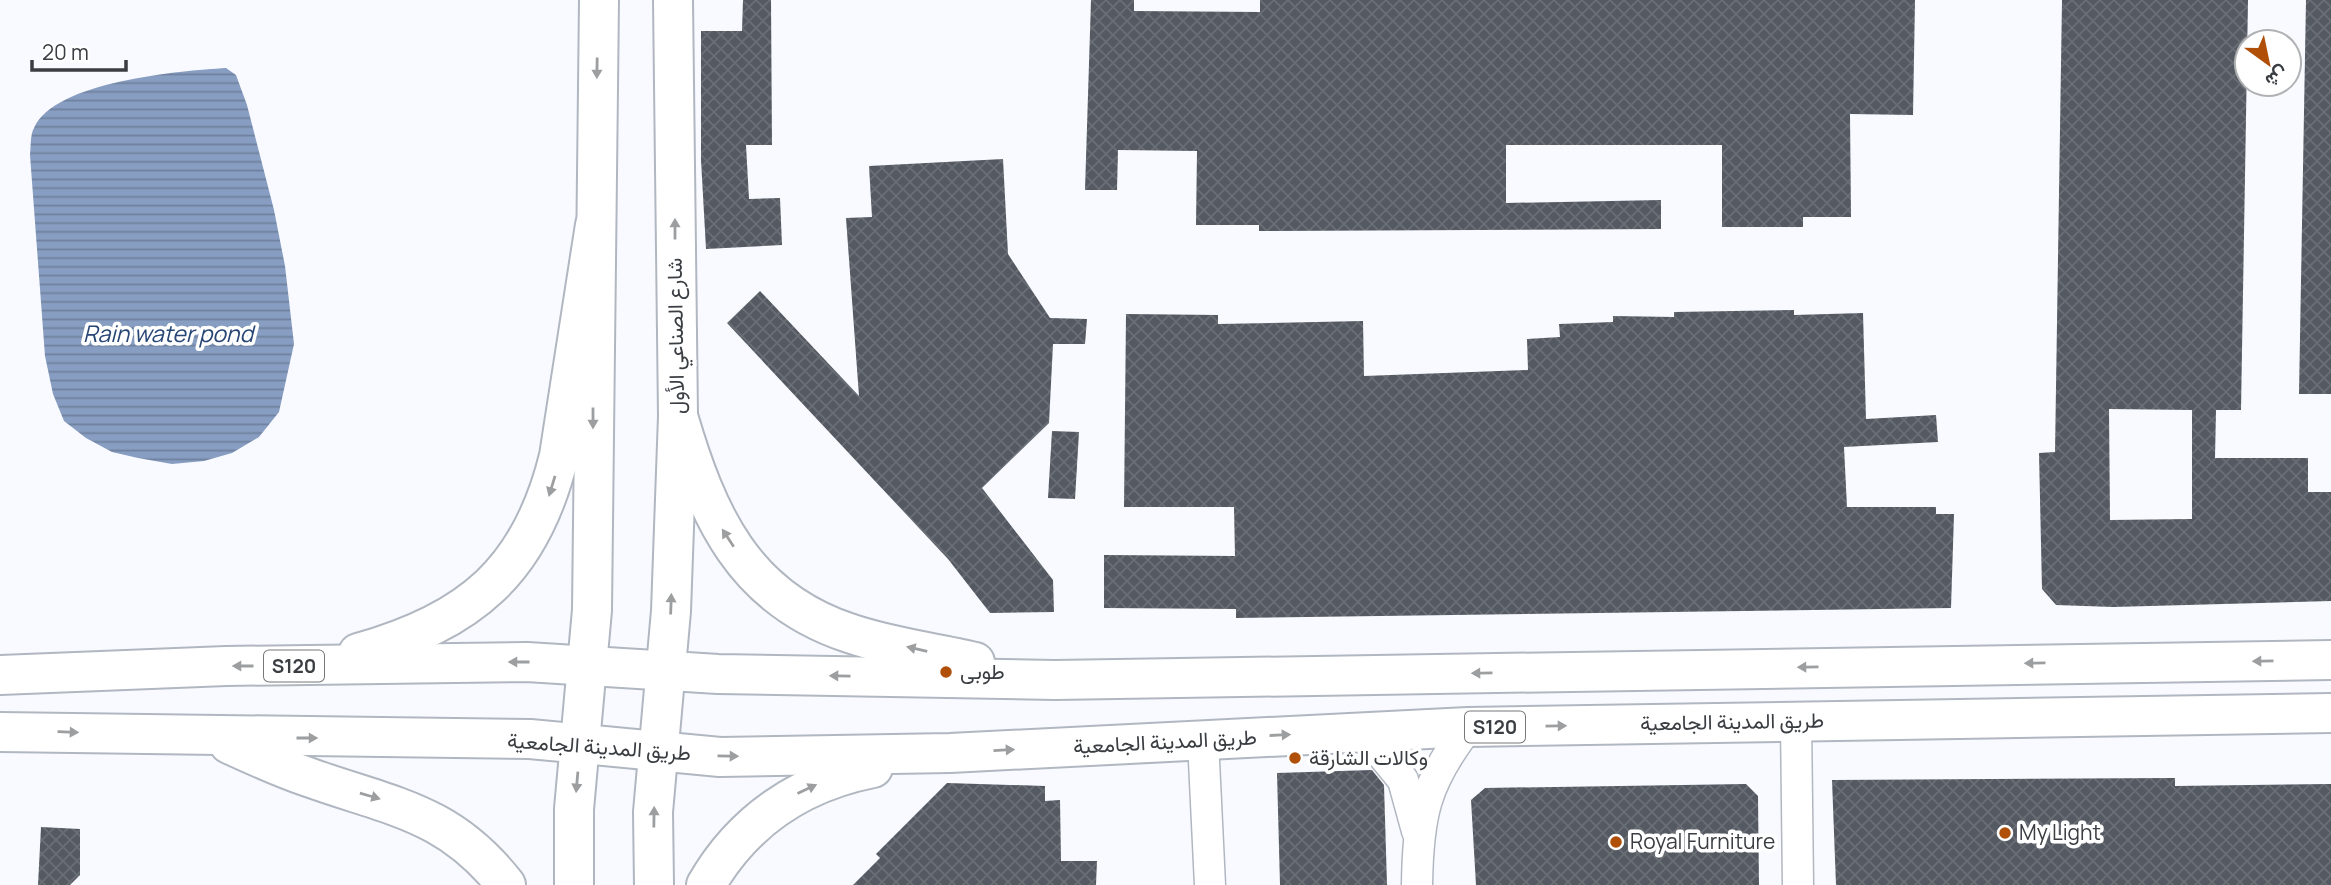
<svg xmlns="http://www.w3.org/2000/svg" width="2331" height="885" font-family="Manrope,Vazirmatn,sans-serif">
<defs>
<pattern id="water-rules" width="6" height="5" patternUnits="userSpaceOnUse" patternTransform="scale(1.75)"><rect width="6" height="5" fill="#879dc1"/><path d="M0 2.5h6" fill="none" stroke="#6f819e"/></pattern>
<pattern id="building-cross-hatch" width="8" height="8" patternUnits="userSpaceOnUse" patternTransform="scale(1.75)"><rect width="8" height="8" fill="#545962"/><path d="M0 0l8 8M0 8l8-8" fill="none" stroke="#6a6f76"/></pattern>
</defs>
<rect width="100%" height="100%" fill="#f8faff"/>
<path fill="url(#water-rules)" d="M226,68L236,75L247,105L274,210L285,266L294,344L279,412L259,437L232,453L204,461L172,464L138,458L112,452L86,438L64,421L53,394L45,356L30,155C31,147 30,135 34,128C55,81 180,71 226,68Z"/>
<g fill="url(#building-cross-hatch)" fill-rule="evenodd">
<polygon points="743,0 771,0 772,145 746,145 749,199 780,198 782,245 706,249 701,160 701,31 742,31"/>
<polygon points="1091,0 1134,0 1134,11 1260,12 1260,0 1915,0 1913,115 1850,114 1851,217 1803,217 1803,227 1722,227 1722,145 1506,145 1506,203 1661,200 1661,229 1259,231 1259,225 1196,225 1197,151 1118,150 1117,190 1085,190"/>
<path d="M2062,0H2248L2241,410H2216L2215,458H2308V492H2331V601L2113,607L2056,605L2042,589L2039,453L2055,452ZM2109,409L2192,410V519L2110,520Z"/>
<polygon points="2306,0 2331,0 2331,394 2299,394"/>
<polygon points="1003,159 1008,254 1050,318 1087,319 1085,344 1053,344 1049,423 982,488 1053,580 1054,612 990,613 948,559 727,323 760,291 859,396 846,218 872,217 869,166"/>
<polygon points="1794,310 1794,315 1863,313 1866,419 1936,415 1938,442 1844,447 1847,507 1936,507 1936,514 1954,514 1951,608 1236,618 1236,609 1104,608 1104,555 1235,556 1234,507 1124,507 1126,314 1218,315 1218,324 1363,321 1364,376 1528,370 1527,339 1560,337 1559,324 1613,322 1613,316 1674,317 1674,312"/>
<polygon points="1052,431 1079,432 1075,499 1048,498"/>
<polygon points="1372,770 1384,785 1387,885 1280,885 1277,773"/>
<polygon points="2175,778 2175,786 2331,784 2331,885 1836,885 1832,780"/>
<polygon points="947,783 1045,786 1045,801 1060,800 1061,861 1097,861 1096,885 853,885 880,858 876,854"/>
<polygon points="1746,784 1758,796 1759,885 1476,885 1471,800 1485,788"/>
<polygon points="41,827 80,829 80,875 70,885 38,885"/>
</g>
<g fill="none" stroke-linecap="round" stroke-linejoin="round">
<g stroke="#b1b7c1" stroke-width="33">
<g id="street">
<polyline points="1796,721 1798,885"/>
<polyline points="1363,731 1403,780 1417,831"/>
<polyline points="1203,740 1210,885"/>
<path d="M1417,885C1418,815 1425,783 1468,727"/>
</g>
</g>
<g stroke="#b1b7c1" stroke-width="42">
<g id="secondary">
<polyline points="574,885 574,809 592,610 599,0"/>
<polyline points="654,885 653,812 671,611 678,416 673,0"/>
</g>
</g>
<g stroke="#b1b7c1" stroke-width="42">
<g id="primary">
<path d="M678,416C707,515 743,598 849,633C889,647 933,652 975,662"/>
<path d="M358,653C470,622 531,571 559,456L595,225"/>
<polyline points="0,675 226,666 527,662 718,674 1055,680 2331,660"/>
<polyline points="0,732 530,739 720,757 950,753 1468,727 2331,713"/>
<path d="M229,744C255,756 281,768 308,777C391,807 448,811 506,885"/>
<path d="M706,885C743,821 801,782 873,768"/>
</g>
</g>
<use href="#street" stroke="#fff" stroke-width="30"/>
<use href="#secondary" stroke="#fff" stroke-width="38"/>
<use href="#primary" stroke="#fff" stroke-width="38"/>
</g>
<defs><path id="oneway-solid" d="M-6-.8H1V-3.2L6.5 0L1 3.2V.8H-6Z" transform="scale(1.75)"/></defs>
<g fill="#9c9ea0">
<use href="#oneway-solid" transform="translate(597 68) rotate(91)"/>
<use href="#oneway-solid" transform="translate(675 229) rotate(-90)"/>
<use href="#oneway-solid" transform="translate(593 418) rotate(90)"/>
<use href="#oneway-solid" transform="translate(552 486) rotate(107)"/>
<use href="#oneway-solid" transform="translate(728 538) rotate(-123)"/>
<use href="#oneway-solid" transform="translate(671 604) rotate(-88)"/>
<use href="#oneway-solid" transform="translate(917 649) rotate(-167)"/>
<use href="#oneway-solid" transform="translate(2263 661) rotate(179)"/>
<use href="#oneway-solid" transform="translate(519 662) rotate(180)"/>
<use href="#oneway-solid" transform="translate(2035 663) rotate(179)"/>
<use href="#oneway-solid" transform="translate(243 666) rotate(180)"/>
<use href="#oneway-solid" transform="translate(1808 667) rotate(179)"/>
<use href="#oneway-solid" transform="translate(1482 673) rotate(179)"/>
<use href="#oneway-solid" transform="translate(840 676) rotate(-179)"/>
<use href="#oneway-solid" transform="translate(1556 726) rotate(-1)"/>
<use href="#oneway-solid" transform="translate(68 732) rotate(2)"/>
<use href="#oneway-solid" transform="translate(1280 735) rotate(-3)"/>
<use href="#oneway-solid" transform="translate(307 738)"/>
<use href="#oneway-solid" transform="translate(1004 750) rotate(-3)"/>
<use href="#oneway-solid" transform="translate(728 756) rotate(1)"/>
<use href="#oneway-solid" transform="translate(577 782) rotate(95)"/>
<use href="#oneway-solid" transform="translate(807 789) rotate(-25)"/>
<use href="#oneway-solid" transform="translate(370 796) rotate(16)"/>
<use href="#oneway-solid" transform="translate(654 817) rotate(-89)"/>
</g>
<g fill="#b05008" stroke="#fff" stroke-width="2.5">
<circle cx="946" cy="672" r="7"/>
<circle cx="1295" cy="758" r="7"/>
<circle cx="2005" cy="833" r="7"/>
<circle cx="1616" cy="842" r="7"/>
</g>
<g text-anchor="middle" stroke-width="7" stroke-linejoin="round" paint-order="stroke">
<g fill="#fff" stroke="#75777a" stroke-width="2">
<rect x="264" y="650.5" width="60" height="31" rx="5"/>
<rect x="1465" y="711.5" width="60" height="31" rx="5"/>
</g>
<g font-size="19" font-weight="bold" fill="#3a3d41">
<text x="294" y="673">S120</text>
<text x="1495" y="734">S120</text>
</g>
<g font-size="21" fill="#3a3d41" stroke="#fff">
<text transform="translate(676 336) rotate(-91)" y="7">شارع الصناعي الأول</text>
<text transform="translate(1732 722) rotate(-1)" y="7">طريق المدينة الجامعية</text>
<text transform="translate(1165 742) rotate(-3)" y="7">طريق المدينة الجامعية</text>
<text transform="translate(599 747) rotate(4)" y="7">طريق المدينة الجامعية</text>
</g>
<g font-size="21" fill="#3a3d41" stroke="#fff" text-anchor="start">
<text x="960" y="679">طوبى</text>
<text x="1309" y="765">وكالات الشارقة</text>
<text x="2019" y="840">My Light</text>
<text x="1630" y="849">Royal Furniture</text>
</g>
<g font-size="23" font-style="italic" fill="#274575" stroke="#fff">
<text x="168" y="342">Rain water pond</text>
</g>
</g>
<g transform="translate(2268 63) rotate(147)"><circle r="33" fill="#ffffff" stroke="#b0b1b3" stroke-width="2"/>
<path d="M0-5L12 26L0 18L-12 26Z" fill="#b05008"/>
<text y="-10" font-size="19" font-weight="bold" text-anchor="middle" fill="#3a3d41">ش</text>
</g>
<path d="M32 60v10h94v-10" fill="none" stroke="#3a3d41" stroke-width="3.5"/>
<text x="42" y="60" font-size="21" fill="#3a3d41" stroke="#ffffff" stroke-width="5" paint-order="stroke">20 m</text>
</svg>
